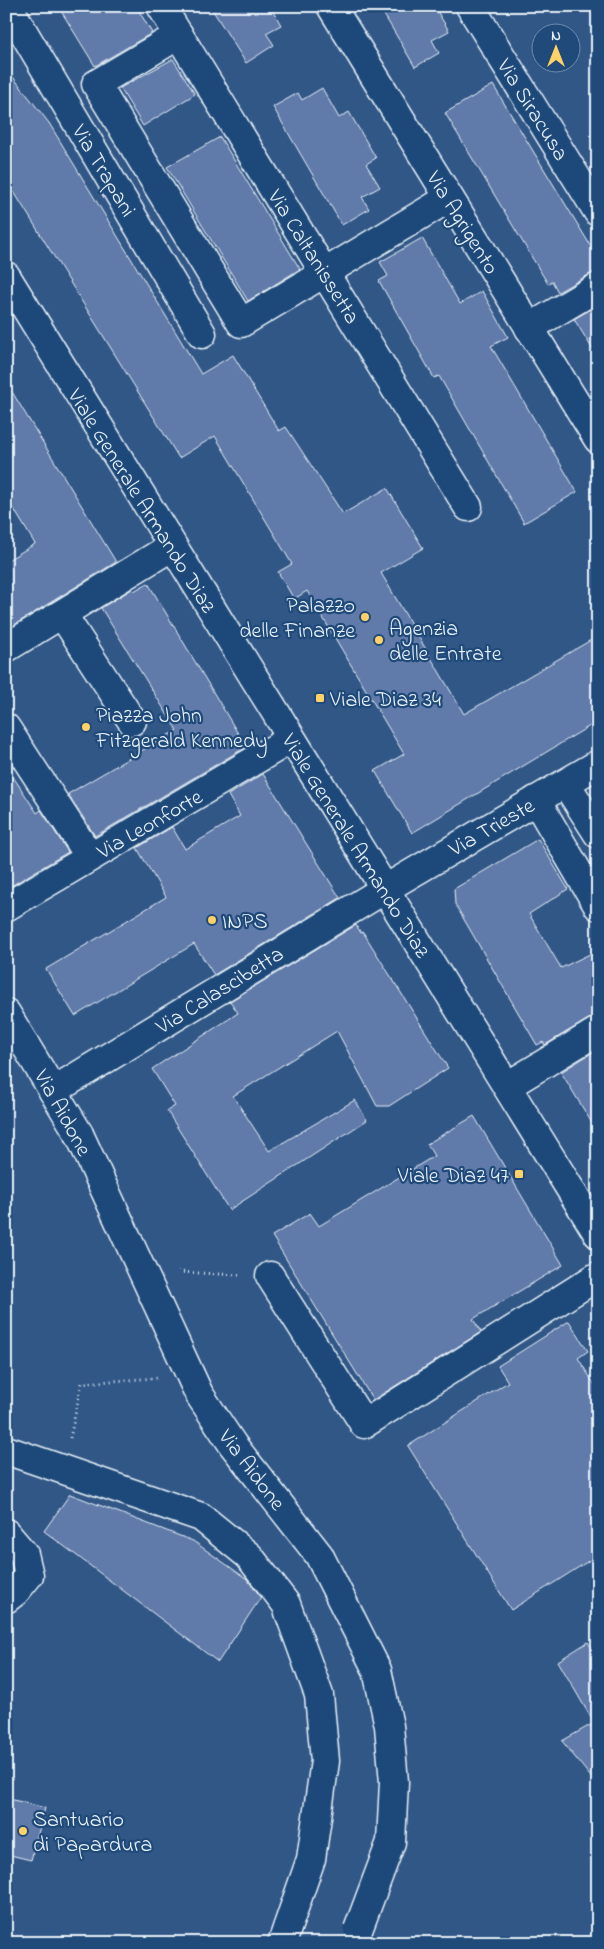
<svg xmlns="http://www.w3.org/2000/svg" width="604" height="1949" font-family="'Indie Flower',sans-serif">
<rect width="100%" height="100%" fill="#315787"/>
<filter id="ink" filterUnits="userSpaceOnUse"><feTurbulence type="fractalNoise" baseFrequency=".02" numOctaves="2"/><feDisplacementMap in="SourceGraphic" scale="10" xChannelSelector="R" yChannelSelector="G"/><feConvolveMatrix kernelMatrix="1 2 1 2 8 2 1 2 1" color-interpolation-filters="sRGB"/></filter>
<g filter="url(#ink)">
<g fill="#607aa9" stroke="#e8f1f8">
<polygon points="58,6 136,6 152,33 95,66"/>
<polygon points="210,6 270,6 281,25 266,33 274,45 246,63"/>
<polygon points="379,6 434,6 449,31 432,40 439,53 415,67"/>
<polygon points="173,59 195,94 143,126 120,88"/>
<polygon points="6,68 49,123 201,374 233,355 279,431 286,427 343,514 387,488 423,548 381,573 464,714 598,636 598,721 412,833 375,771 404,754 307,591 294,599 278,572 292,564 215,436 179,458 6,179"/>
<polygon points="493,85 598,258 598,271 590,274 558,292 552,281 548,284 445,113"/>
<polygon points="322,88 339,118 349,112 376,158 366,164 380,187 362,197 369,209 342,225 273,107 298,93 302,100"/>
<polygon points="220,137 300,269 248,301 167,167"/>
<polygon points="422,238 460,304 482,291 508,337 491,346 577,492 524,523 439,376 434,378 379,281 388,276 380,262"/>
<polygon points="598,305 598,358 574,319"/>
<polygon points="6,382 116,562 6,630 6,561 35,544 6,496"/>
<polygon points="148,583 246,747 95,836 68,794 177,730 101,608 132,589 134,591"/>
<polygon points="6,766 37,813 41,810 68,852 6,889"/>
<polygon points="263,774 340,898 214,975 194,944 75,1016 46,969 166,897 137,848 172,827 185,849 240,816 228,795"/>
<polygon points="538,839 568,889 529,914 561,968 598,950 598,1015 590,1018 545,1045 543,1042 537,1045 455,904 454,889"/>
<polygon points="356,925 361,933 363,932 448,1068 389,1106 377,1106 337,1031 233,1096 269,1151 355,1100 367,1120 229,1210 167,1111 175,1106 152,1069 238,1013 230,1001"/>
<polygon points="598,1049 598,1133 561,1072"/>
<polygon points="474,1116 563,1265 473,1319 481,1332 373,1400 272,1236 310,1213 319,1226 434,1156 427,1144"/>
<polygon points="569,1321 588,1351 578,1358 598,1390 598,1555 511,1610 408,1446 508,1382 498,1366"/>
<polygon points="70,1494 193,1541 247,1579 261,1597 218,1662 44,1531"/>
<polygon points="588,1642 598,1658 598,1786 562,1741 594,1723 558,1661"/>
<polygon points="6,1798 45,1808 31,1860 6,1854"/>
</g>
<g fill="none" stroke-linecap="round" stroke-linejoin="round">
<g stroke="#e8f1f8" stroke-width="31">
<g id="street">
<polyline points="8,6 202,334"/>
<polyline points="161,6 468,507"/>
<polyline points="331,6 598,439"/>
<polyline points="470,6 598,212"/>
<polyline points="179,35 96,84 241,323 449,198"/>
<polyline points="529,328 598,287"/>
<polyline points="62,614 132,721"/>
<polyline points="6,648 171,547"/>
<polyline points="6,728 90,857"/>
<polyline points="566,784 598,834"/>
<polyline points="536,800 598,906"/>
<polyline points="6,907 291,739"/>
<polyline points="507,1086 598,1031"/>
<polyline points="53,1091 385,889"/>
<polyline points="270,1276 364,1424 598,1276"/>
</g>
</g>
<g stroke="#e8f1f8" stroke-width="31">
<g id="secondary">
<path d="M6,276C202,596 402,914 598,1234"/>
<polyline points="385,889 598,764"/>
<polyline points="6,1013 79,1134"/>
<polyline points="6,1450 201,1517 249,1556 286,1604 319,1695 325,1761 311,1859 282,1943"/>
<polyline points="6,1533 24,1554 29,1575 15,1592 6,1599"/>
</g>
</g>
<g stroke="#e8f1f8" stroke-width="3" stroke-dasharray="1 4" stroke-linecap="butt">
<polyline points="178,1272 240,1275"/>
<polyline points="70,1438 82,1383 157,1378"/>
</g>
<use href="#street" stroke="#1f4a7a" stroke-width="28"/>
<use href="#secondary" stroke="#1f4a7a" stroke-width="28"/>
<g stroke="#e8f1f8" stroke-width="31" stroke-linecap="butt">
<polyline id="secondary-bridge" points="79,1134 199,1394 233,1445 319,1555 377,1670 389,1726 394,1782 391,1842 358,1930"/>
</g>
<use href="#secondary-bridge" stroke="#1f4a7a" stroke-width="28"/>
</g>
</g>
<g fill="#ffd166" stroke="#1f4a7a" stroke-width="2">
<circle cx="365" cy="617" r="5"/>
<circle cx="379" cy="640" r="5"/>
<rect x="315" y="693" width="10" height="10" rx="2.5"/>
<circle cx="86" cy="727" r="5"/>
<circle cx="212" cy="920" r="5"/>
<rect x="514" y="1169" width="10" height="10" rx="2.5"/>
<circle cx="23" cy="1831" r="5"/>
</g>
<g text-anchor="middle" stroke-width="4.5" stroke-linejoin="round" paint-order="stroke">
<g font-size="22" fill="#e8f1f8" stroke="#1f4a7a">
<text transform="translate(534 109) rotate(58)" y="8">Via Siracusa</text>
<text transform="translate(105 170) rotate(59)" y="8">Via Trapani</text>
<text transform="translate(464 222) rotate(58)" y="8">Via Agrigento</text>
<text transform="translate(315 256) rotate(58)" y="8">Via Caltanissetta</text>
<text transform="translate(143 500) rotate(58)" y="8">Viale Generale Armando Diaz</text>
<text transform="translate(149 823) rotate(-30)" y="8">Via Leonforte</text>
<text transform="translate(491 826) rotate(-30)" y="8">Via Trieste</text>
<text transform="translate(357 845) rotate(58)" y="8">Viale Generale Armando Diaz</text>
<text transform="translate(219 989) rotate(-32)" y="8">Via Calascibetta</text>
<text transform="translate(64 1112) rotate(61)" y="8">Via Aidone</text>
<text transform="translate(253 1469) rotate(53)" y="8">Via Aidone</text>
</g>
<g font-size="22" fill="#e8f1f8" stroke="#1f4a7a" text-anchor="start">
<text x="355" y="612" text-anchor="end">Palazzo<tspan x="355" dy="25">delle Finanze</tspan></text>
<text x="389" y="635">Agenzia<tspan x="389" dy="25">delle Entrate</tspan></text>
<text x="330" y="706">Viale Diaz 34</text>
<text x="96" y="722">Piazza John<tspan x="96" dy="25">Fitzgerald Kennedy</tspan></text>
<text x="222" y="928">INPS</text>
<text x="509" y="1182" text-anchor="end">Viale Diaz 47</text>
<text x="33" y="1826">Santuario<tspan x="33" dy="25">di Papardura</tspan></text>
</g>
</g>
<rect width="604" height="1949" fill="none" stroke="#1f4a7a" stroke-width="25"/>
<rect x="12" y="12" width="579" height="1924" fill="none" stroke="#e8f1f8" stroke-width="2" filter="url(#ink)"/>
<g transform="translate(556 48)"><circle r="24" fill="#1f4a7a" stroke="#6f8dac"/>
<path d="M0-4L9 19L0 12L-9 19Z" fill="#ffd166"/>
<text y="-8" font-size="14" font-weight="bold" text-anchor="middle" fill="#e8f1f8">N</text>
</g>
</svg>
